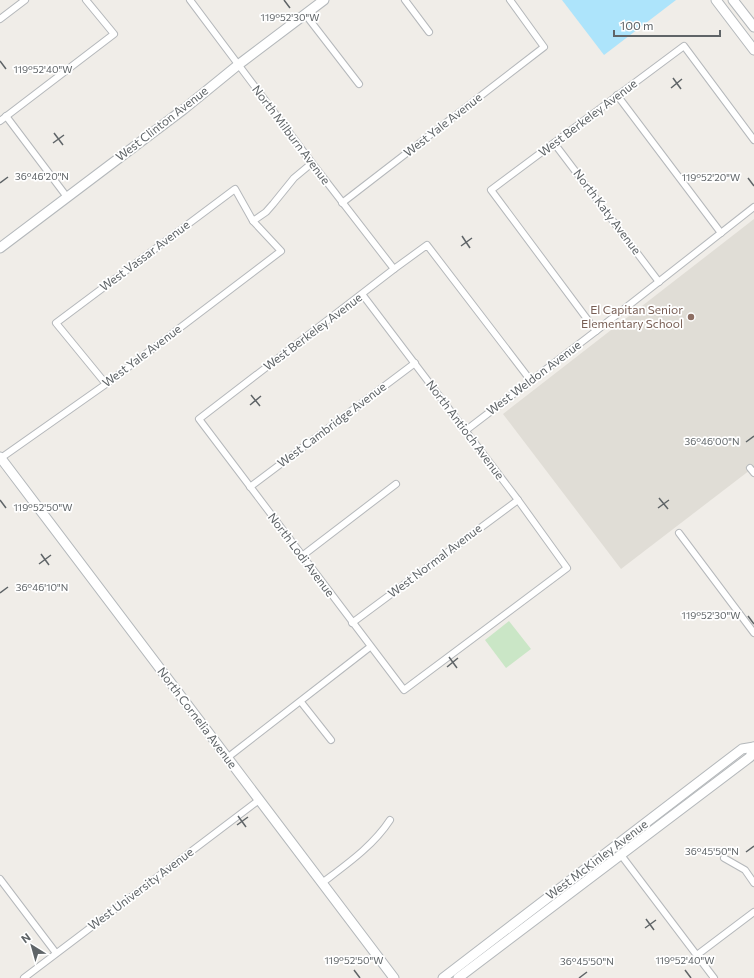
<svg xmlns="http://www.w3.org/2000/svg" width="754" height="978" font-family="Commissioner,sans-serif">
<rect width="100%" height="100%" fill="#f0ede8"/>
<polygon fill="#e0ddd6" points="754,219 754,467 621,569 503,414"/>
<polygon fill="#cae6c6" points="509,621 531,649 506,668 485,640"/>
<polygon fill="#ade4fb" points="562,0 676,0 604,55"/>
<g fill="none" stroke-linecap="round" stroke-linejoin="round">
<g stroke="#b5b8bb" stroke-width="8">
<g id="street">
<polyline points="190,0 312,163 394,269"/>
<polyline points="405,0 429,32"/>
<polyline points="305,14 359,84"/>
<polyline points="0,19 25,0"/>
<polyline points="617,95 721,233"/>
<polyline points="6,116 67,197"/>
<polyline points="0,121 114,34 86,0"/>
<polyline points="554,143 659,282"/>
<polyline points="342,203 544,47 510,0"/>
<polyline points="253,221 266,212 273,204 294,178 312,163"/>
<polyline points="362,294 518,500 567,568 404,690 199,419 394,269 427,245 531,381"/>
<polyline points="596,331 491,190 684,46 754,140"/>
<polyline points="465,431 596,331 754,207"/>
<polyline points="1,458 106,384 281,251 253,221 235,189 56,323 106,384"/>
<polyline points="750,468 754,473"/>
<polyline points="250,487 415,363"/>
<polyline points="679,533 754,633"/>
<polyline points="302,556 396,484"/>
<polyline points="352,623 518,500"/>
<polyline points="301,702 331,740"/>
<polyline points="227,758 370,647"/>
<polyline points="621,855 714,978"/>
<polyline points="724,858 745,870 754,883"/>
<polyline points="0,879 56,953"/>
<path d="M322,883C347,864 373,846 390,820"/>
<polyline points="697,955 754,912"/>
<polyline points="24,978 259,800"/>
</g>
</g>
<g stroke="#b4b8bb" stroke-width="11">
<g id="secondary">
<polyline points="716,0 754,50"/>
<polyline points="733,0 754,27"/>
<polyline points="0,248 184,109 238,65 324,0"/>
<polyline points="0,457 394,978"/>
<polyline points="443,978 742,749 754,747"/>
<polyline points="458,978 750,757 754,747"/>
</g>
</g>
<use href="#street" stroke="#fff" stroke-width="6"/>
<use href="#secondary" stroke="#fff" stroke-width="9"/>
</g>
<path fill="none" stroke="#5f6467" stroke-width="1.5" d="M284,0L290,8M0,61L6,69M673,78L681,89M671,88L682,79M54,133L63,145M53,143L64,135M748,178L754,186M0,183L8,177M462,236L470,248M461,246L472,238M251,395L260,406M250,405L261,396M746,442L754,436M659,498L668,509M0,500L6,508M658,508L669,500M41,554L49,565M39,564L51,555M0,593L8,587M748,616L754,624M449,657L457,668M447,667L458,658M238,816L246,827M237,825L248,817M746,852L754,846M646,919L654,930M645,928L656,920M354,970L360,978M685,970L691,978M579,978L587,972"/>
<circle fill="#8d6e63" stroke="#fff" stroke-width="1.5" cx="691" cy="317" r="4"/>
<g text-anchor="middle" stroke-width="3.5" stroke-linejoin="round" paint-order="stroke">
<g font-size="12" fill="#5f6467" stroke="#fff">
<text transform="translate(588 118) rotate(-37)" y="4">West Berkeley Avenue</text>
<text transform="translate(162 124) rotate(-38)" y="4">West Clinton Avenue</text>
<text transform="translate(443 125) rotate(-38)" y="4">West Yale Avenue</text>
<text transform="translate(291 135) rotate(53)" y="4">North Milburn Avenue</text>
<text transform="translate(607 212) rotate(53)" y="4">North Katy Avenue</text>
<text transform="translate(145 256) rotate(-37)" y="4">West Vassar Avenue</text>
<text transform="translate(313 332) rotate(-37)" y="4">West Berkeley Avenue</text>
<text transform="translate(142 356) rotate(-37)" y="4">West Yale Avenue</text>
<text transform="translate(534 378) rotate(-37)" y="4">West Weldon Avenue</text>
<text transform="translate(332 425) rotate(-37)" y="4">West Cambridge Avenue</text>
<text transform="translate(465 430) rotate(53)" y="4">North Antioch Avenue</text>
<text transform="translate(301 555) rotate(53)" y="4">North Lodi Avenue</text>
<text transform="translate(435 561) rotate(-37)" y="4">West Normal Avenue</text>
<text transform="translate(197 718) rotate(53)" y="4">North Cornelia Avenue</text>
<text transform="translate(597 860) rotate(-37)" y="4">West McKinley Avenue</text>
<text transform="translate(141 889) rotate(-37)" y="4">West University Avenue</text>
</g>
<g font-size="12" fill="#785e54" stroke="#fff" text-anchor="end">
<text x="683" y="314">El Capitan Senior<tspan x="683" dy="14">Elementary School</tspan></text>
</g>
</g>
<g font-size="10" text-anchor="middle" fill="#5f6467" stroke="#fff" stroke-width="3.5" stroke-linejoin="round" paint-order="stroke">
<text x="290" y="21">119°52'30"W</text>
<text x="43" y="73">119°52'40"W</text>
<text x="42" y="180">36°46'20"N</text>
<text x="711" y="181">119°52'20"W</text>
<text x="712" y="445">36°46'00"N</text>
<text x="43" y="511">119°52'50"W</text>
<text x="42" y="591">36°46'10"N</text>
<text x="711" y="619">119°52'30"W</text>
<text x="712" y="855">36°45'50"N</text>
<text x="354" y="964">119°52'50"W</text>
<text x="685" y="964">119°52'40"W</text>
<text x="587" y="965">36°45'50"N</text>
</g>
<g transform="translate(32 946) rotate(323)" stroke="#ffffff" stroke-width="3" paint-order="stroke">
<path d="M0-3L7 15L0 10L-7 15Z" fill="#5f6467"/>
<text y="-6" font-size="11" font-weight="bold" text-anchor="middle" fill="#5f6467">N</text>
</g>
<path d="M614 30v6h106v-6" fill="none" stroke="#5f6467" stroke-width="2"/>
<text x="620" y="30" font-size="12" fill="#5f6467" stroke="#ffffff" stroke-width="3" paint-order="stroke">100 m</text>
</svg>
